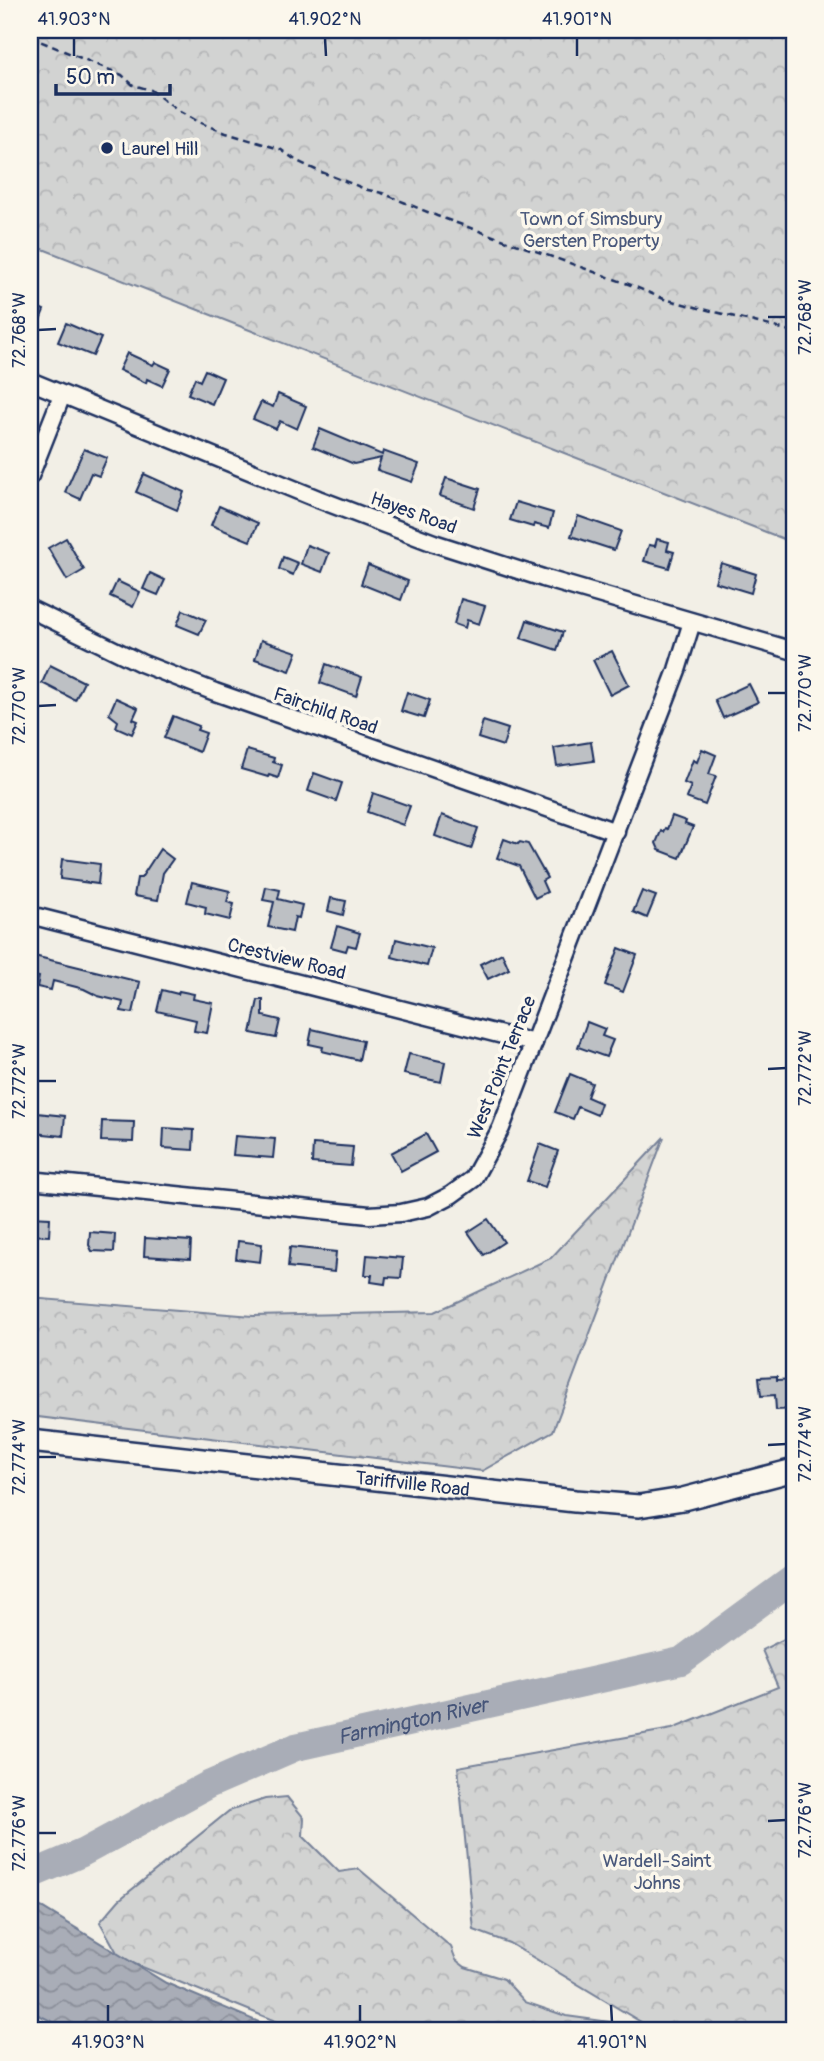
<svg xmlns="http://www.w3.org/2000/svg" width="824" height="2061" font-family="Pangolin,sans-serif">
<defs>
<pattern id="forest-crowns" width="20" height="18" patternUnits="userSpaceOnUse" patternTransform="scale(1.75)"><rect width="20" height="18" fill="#d2d3d2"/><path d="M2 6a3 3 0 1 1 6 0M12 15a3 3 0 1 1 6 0" fill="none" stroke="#b4b5b7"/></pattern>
<pattern id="water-waves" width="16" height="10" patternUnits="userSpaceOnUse" patternTransform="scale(1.75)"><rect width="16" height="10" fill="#a9adb7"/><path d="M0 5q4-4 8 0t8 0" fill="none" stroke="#898d98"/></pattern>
</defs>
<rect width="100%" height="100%" fill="#f2efe6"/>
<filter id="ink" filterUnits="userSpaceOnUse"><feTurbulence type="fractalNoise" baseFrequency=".0143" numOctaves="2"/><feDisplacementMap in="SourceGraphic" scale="14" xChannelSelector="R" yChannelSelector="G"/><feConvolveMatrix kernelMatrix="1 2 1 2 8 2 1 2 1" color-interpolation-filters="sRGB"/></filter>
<g filter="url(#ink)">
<g fill="url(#forest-crowns)" stroke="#768198" stroke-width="2">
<polygon points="30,30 794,30 794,543 30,244"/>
<polygon points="664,1137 553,1431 482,1471 30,1416 30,1298 253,1316 435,1312 551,1258"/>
<polygon points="794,1634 794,2031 656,2031 509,1943 474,1930 458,1767 672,1729 778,1687 762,1650"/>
<polygon points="287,1797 304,1818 303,1836 339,1872 359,1869 451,1947 456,1960 465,1967 504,1979 525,2002 566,2016 610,2022 635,2031 300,2031 120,1958 100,1922 119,1900 229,1811 265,1799"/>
</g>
<polygon fill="url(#water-waves)" stroke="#707b93" stroke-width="2" points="30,1903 43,1908 166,1983 280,2031 72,2031 30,2011"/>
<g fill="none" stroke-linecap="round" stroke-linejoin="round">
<path stroke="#a9adb7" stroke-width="28" id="s1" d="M30,1875L82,1853L208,1785L296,1747L681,1661L794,1578"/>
</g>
<g fill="#bdc0c4" stroke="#1b2f5e" stroke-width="2">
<polygon points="30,304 44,310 30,345"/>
<polygon points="66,323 101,338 93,356 58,342"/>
<polygon points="127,353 153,365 155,362 170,369 162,386 147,379 146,383 119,370"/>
<polygon points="205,370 223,378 212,404 188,394 195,378 200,381"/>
<polygon points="278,394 306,406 297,429 280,421 276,429 253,419 261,402 273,407"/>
<polygon points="320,429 382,455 383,451 419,464 412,482 377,470 381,458 354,464 313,447"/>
<polygon points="84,449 107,458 99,476 91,473 80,499 65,492"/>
<polygon points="144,474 184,492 177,510 136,492"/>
<polygon points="446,478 480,489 474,508 440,496"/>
<polygon points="516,502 553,513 549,528 534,524 533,527 510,520"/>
<polygon points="219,506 258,523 250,541 211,525"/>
<polygon points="578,516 621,531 614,550 571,536"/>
<polygon points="66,538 84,570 67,580 48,548"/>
<polygon points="657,539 669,542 667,550 674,552 669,568 644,561 649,545 655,546"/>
<polygon points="307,545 329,553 322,572 301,564"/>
<polygon points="283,557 298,563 293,575 279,569"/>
<polygon points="721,563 756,574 751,593 715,582"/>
<polygon points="368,565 408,581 401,600 361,584"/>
<polygon points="150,573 165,580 158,595 143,589"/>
<polygon points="117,581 140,592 133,607 110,596"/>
<polygon points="461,599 485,606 479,624 467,620 465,628 454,624"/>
<polygon points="183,610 206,620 199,634 177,625"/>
<polygon points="527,620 563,632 557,650 521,638"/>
<polygon points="261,640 297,652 290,671 255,659"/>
<polygon points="612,651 629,685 610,695 593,660"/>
<polygon points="326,664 362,677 356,696 320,683"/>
<polygon points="50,665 84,682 75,700 42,683"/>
<polygon points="749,684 758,702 723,718 715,700"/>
<polygon points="407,692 430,700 424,718 401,711"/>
<polygon points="116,698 138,708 133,719 138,721 132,734 116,727 118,721 109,714"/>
<polygon points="173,716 199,726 197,730 206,733 199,752 164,738"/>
<polygon points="483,721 508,729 503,746 478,738"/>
<polygon points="591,742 594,761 557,766 554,748"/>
<polygon points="702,749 716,755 709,774 716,776 705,805 686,798 691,786 684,783 693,760 697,762"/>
<polygon points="247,750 274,758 273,762 282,765 278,778 269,775 268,777 241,769"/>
<polygon points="314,773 342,783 336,801 308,791"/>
<polygon points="373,793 410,806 403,825 367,812"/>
<polygon points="442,815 478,828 471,849 435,836"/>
<polygon points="672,816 686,821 685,824 693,827 680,858 659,850 656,843 661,831 663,832 665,828 667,829"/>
<polygon points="504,839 518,844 520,842 528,844 547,878 542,881 547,892 535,898 519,866 497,858"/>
<polygon points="160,849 173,859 163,873 158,900 134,896 137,878 141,878"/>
<polygon points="62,859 100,864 98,884 60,879"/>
<polygon points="192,882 230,891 227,902 234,904 230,920 205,914 206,907 187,902"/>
<polygon points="266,887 280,890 278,899 302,905 299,918 295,917 292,932 268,927 274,902 263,900"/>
<polygon points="642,891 656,896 647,918 633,912"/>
<polygon points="331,898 346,901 343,915 328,911"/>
<polygon points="337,926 360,933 356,947 348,945 346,951 331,947"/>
<polygon points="396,939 432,948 427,966 392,957"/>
<polygon points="619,948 637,955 623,992 605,985"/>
<polygon points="502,953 509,969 488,979 480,964"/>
<polygon points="30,955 140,982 133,1013 121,1011 123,1002 98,996 84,989 53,981 51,990 37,987 39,977 30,975"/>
<polygon points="162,990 178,994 179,991 194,994 193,999 213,1003 207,1033 194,1031 196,1020 157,1011"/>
<polygon points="258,1000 263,1000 263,1016 280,1020 276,1038 251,1033"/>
<polygon points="587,1022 605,1029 602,1036 613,1040 606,1057 578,1047"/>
<polygon points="312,1029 363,1041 359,1060 322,1051 323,1047 309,1044"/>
<polygon points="409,1054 445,1062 441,1082 404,1074"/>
<polygon points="570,1074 592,1083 587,1097 601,1103 597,1115 578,1107 573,1119 555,1112"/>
<polygon points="37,1113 65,1116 63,1136 34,1133"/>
<polygon points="102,1121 134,1122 133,1142 101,1141"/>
<polygon points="164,1128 194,1130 193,1150 163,1148"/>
<polygon points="426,1134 436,1152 401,1171 391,1153"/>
<polygon points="235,1136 275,1139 273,1158 233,1155"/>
<polygon points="313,1144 353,1147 351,1166 312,1163"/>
<polygon points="540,1144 558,1151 545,1187 527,1181"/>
<polygon points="30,1217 50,1218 49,1236 30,1235"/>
<polygon points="488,1219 504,1242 484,1255 468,1232"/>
<polygon points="90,1232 115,1234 114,1252 92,1251 89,1245"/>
<polygon points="145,1238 191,1241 190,1259 144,1256"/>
<polygon points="238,1241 262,1244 260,1262 236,1259"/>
<polygon points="290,1247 336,1252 334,1272 288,1267"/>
<polygon points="367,1255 403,1258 401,1278 386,1277 385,1284 371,1282 372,1275 365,1275"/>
<polygon points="777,1376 777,1380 794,1379 794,1409 776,1410 775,1395 761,1396 759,1377"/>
</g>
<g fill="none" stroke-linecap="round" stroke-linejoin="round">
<g stroke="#1b2f5e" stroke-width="21">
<g id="minor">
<polyline points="30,381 318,499 434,543 543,578 794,651"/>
<polyline points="30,476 62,395"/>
<polyline points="30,609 141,663 215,692 616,832"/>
<polyline points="30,915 534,1043"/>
<polyline points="30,1180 369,1215 401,1213 428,1207 451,1195 473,1179 501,1128 677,670 692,622"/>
</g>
</g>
<g stroke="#1b2f5e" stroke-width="26">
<g id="major">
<path id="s2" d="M30,1441L575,1501L639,1506L683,1499L794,1470"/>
</g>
</g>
<polyline stroke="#1b2f5e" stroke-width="2.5" stroke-dasharray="7 5" stroke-linecap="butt" points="30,37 122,75 133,85 151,90 178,111 198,122 226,133 280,149 297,161 316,170 368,190 382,193 437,216 631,285 664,299 794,332"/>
<use href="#minor" stroke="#fbf7ec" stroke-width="16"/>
<use href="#major" stroke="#fbf7ec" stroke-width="21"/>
</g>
</g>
<path fill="none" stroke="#1b2f5e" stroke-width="2.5" d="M74,38V56M325,38L326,56M577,38V56M768,317H786M38,330L56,329M768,693H786M38,706L56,705M768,1069L786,1068M38,1081H56M768,1445L786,1444M38,1457H56M768,1821L786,1820M38,1833H56M108,2005V2022M360,2005V2022M611,2005L612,2022"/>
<circle fill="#1b2f5e" stroke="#fbf7ec" stroke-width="2.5" cx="107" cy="148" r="7"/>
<g text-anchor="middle" stroke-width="7" stroke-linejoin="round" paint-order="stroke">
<g font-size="19" fill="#1b2f5e" stroke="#fbf7ec" text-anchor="start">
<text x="121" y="155">Laurel Hill</text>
</g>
<g font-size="19" fill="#49587b" stroke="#fbf7ec">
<text x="591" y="225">Town of Simsbury<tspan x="591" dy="22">Gersten Property</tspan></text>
<text x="657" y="1867">Wardell-Saint<tspan x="657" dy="22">Johns</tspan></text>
</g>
<g font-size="19" fill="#1b2f5e" stroke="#fbf7ec">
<text transform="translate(414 512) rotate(20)" y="7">Hayes Road</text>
<text transform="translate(326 710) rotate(19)" y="7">Fairchild Road</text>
<text transform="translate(287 958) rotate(14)" y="7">Crestview Road</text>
<text transform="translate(501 1067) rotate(-68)" y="7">West Point Terrace</text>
<text dy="7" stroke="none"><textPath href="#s2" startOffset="385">Tariffville Road</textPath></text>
</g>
<g font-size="21" font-style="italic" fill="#465579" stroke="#fbf7ec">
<text dy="7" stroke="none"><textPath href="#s1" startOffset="415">Farmington River</textPath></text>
</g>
</g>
<rect width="824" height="2061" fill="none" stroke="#fbf7ec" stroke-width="77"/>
<path d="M56 84v10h114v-10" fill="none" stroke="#1b2f5e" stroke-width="3.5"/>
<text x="66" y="84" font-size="21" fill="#1b2f5e" stroke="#fbf7ec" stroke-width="5" paint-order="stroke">50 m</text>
<rect x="38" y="38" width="748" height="1984" fill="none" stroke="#1b2f5e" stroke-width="2.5"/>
<g font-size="18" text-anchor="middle" fill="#1b2f5e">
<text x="74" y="25">41.903°N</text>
<text x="325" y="25">41.902°N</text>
<text x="577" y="25">41.901°N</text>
<text transform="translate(805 317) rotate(-90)" y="6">72.768°W</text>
<text transform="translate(19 330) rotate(-90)" y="6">72.768°W</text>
<text transform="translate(805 693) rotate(-90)" y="6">72.770°W</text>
<text transform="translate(19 706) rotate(-90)" y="6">72.770°W</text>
<text transform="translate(805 1068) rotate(-90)" y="6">72.772°W</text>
<text transform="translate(19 1081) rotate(-90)" y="6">72.772°W</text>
<text transform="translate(805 1444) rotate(-90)" y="6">72.774°W</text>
<text transform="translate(19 1457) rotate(-90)" y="6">72.774°W</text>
<text transform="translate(805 1820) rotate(-90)" y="6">72.776°W</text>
<text transform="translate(19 1833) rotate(-90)" y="6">72.776°W</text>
<text x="108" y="2048">41.903°N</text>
<text x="360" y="2048">41.902°N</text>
<text x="612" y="2048">41.901°N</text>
</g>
</svg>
